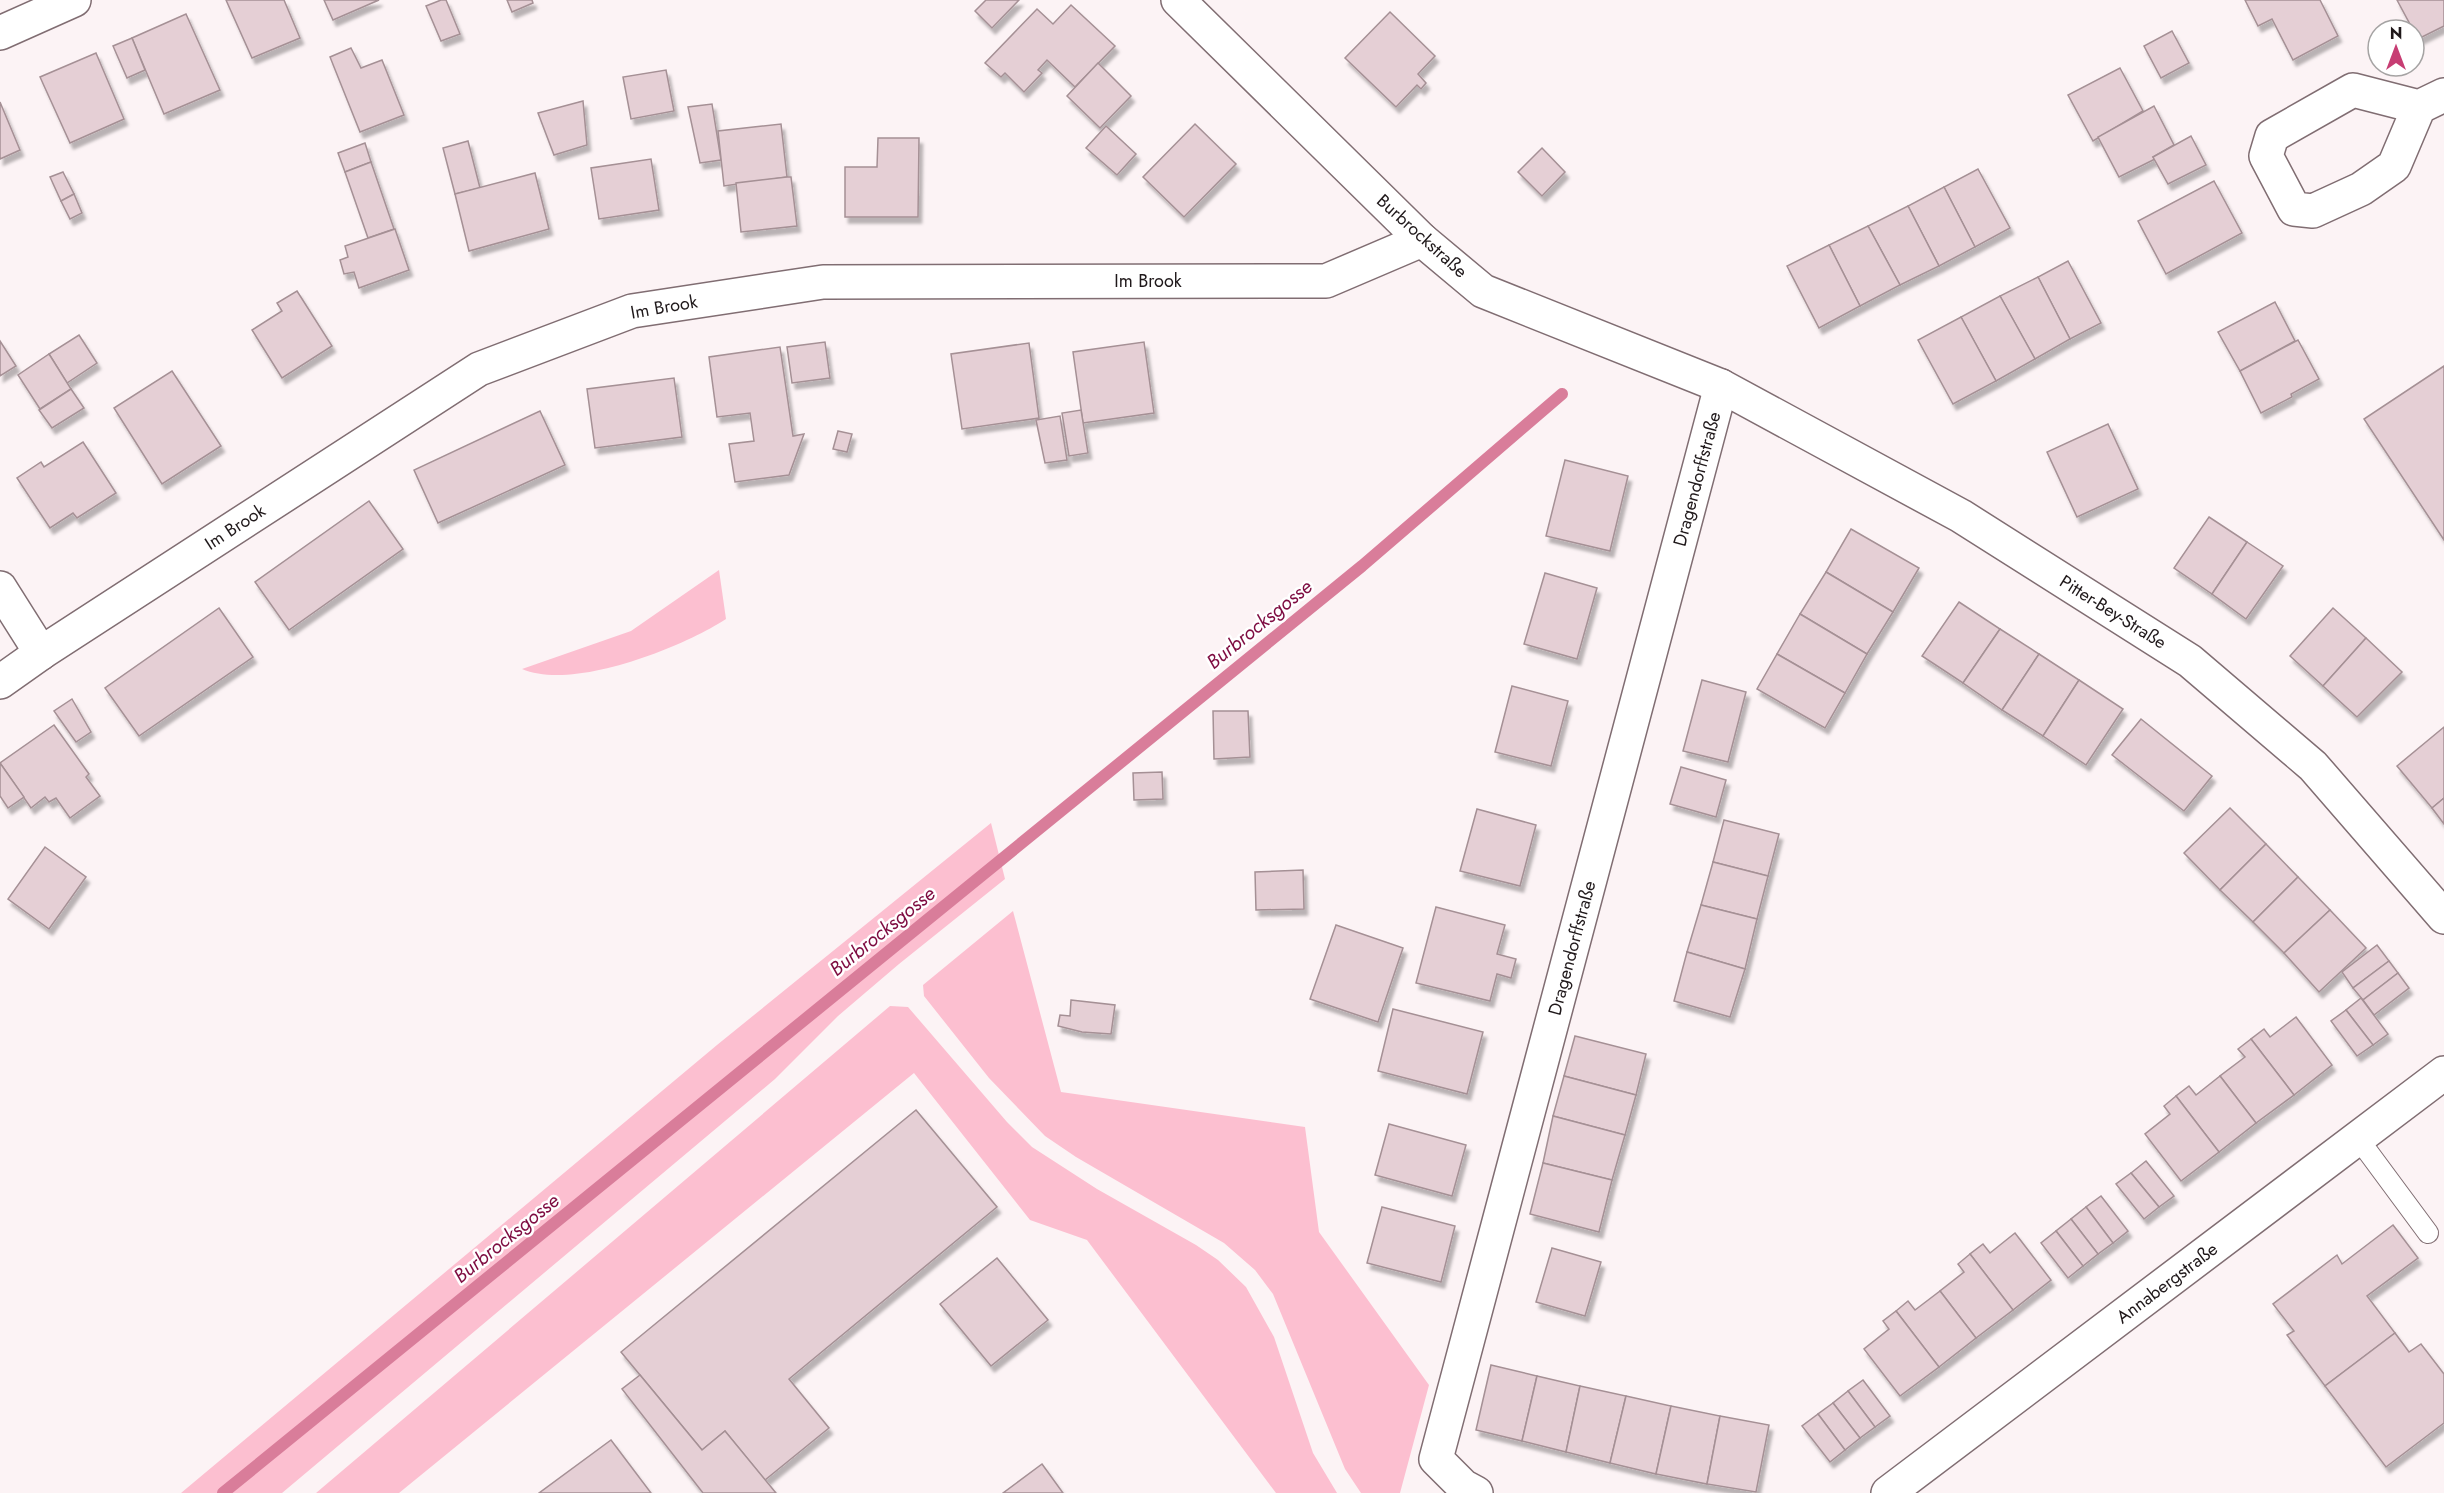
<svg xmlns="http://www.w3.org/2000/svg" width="2444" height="1493" font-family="Jost,sans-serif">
<defs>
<filter id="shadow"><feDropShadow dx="3.5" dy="6" stdDeviation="1.5" flood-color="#0004"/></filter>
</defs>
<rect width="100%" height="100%" fill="#fcf3f5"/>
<g fill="#fcbfd0">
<path d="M719,570L726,619C681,648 573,691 522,669L631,631Z"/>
<polygon points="991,823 1005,879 899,964 838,1016 775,1079 282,1493 181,1493 717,1045"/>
<polygon points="1013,911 1061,1092 1305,1127 1319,1232 1429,1385 1400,1493 1361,1493 1345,1469 1273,1294 1255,1270 1224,1243 1076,1157 1045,1136 989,1078 924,996 923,985"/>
<polygon points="890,1006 908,1007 1007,1122 1032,1147 1097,1189 1196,1245 1218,1260 1246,1287 1274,1337 1313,1453 1337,1493 1276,1493 1087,1240 1030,1220 914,1073 399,1493 316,1493"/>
</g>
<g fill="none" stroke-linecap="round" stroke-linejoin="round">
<polyline stroke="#d97d9a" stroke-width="12" points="223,1493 1362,566 1562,394"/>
</g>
<g fill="#e5cfd5" stroke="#a59095" stroke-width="1.5" filter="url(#shadow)">
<polygon points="226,0 284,0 300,38 252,58"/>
<polygon points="324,0 379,0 333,20"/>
<polygon points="441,0 446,0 460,34 441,41 426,6"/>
<polygon points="507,0 532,0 533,3 512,12"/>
<polygon points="986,0 1019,0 992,28 975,11"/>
<polygon points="2245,0 2320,0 2338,36 2293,60 2272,19 2258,26"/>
<polygon points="2397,0 2444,0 2444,26 2418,39"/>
<polygon points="1071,5 1115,46 1075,87 1047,60 1038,70 1042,73 1024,92 1005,73 1001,77 985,63 1037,9 1053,24"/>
<polygon points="1390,12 1435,56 1418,74 1426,83 1421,89 1417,85 1396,107 1345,58"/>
<polygon points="186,14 220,90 164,114 132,38"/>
<polygon points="2172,31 2189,63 2161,78 2144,46"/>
<polygon points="132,38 145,70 127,78 113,46"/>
<polygon points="351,48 361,68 382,60 404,115 360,132 330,57"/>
<polygon points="96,53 124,119 70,143 40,77"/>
<polygon points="1098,63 1131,96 1100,128 1067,96"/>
<polygon points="2120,68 2143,111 2093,141 2068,95"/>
<polygon points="666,70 674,111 631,119 623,77"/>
<polygon points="583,101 587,145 554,155 538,113"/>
<polygon points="0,102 20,150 0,159"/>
<polygon points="712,104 721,160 700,163 688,107"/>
<polygon points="2154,106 2174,145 2153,157 2155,159 2119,177 2098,137"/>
<polygon points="781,124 787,177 724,186 718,131"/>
<polygon points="1195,124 1236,164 1184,217 1143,177"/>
<polygon points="1106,126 1136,154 1117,175 1086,148"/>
<polygon points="2191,136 2206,165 2168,184 2153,157"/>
<polygon points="878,138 919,138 918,217 845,217 845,167 877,167"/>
<polygon points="468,141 480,188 455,194 443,148"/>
<polygon points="365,143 371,162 345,172 338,153"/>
<polygon points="1542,148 1565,172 1542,196 1518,172"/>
<polygon points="651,159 659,210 599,219 591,168"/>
<polygon points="371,162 394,229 368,238 345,172"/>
<polygon points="1978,169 2010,228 1975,247 1944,187"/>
<polygon points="63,172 74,194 61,201 50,177"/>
<polygon points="535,173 549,229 469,251 455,194"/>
<polygon points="787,177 791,177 797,226 741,232 736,183"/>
<polygon points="2214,181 2242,233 2166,274 2138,221"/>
<polygon points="1944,187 1975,247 1939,266 1908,206"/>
<polygon points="74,194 82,213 70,219 61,201"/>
<polygon points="1908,206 1939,266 1900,285 1868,226"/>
<polygon points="1868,226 1900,285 1860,306 1829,245"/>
<polygon points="395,229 409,270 359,288 354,272 344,274 340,260 348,257 345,246"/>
<polygon points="1829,245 1860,306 1819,328 1787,266"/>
<polygon points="2068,261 2101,323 2070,339 2038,277"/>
<polygon points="2038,277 2070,339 2035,359 2000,296"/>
<polygon points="297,291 332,346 282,378 252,330 282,311 277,303"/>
<polygon points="2000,296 2035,359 1996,381 1961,317"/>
<polygon points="2275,302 2295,341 2240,371 2218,332"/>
<polygon points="1961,317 1996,381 1953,404 1918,340"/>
<polygon points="79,335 97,363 67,383 49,354"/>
<polygon points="2298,340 2319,379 2291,394 2292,397 2261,413 2240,371"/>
<polygon points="0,341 16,366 0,376"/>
<polygon points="825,342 830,378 792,383 787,347"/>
<polygon points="1144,342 1154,413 1083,423 1073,352"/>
<polygon points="1029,343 1039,418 962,429 951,354"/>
<polygon points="780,347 793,436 804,434 789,475 735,482 729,444 754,441 750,413 717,417 709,357"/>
<polygon points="49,354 71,389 40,409 18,375"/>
<polygon points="2444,366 2444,540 2364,419"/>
<polygon points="172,371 221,446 162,484 114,408"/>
<polygon points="674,378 682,437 595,448 587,389"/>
<polygon points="71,389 84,408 52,428 39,410"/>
<polygon points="1081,410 1088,453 1069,456 1062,413"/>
<polygon points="540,411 565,465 438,523 414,470"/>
<polygon points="1060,416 1067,460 1045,463 1036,420"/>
<polygon points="2108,424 2138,489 2077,517 2047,452"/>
<polygon points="838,431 852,434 847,452 833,449"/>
<polygon points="83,442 116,493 77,518 73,513 50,528 17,478 41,462 44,467"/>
<polygon points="1565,460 1628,476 1610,551 1546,536"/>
<polygon points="369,501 403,549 289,630 255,582"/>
<polygon points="2209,517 2247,542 2212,594 2174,568"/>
<polygon points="1851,529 1919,568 1893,612 1826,572"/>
<polygon points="2247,542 2283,566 2246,619 2212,594"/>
<polygon points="1826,572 1893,612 1867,654 1800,614"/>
<polygon points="1545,573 1597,588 1577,659 1524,644"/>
<polygon points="1959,602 2000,629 1963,683 1922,656"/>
<polygon points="219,608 253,657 139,736 105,688"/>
<polygon points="2333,608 2366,638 2323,686 2290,656"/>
<polygon points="1800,614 1867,654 1845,693 1777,654"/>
<polygon points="2000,629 2039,654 2002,710 1963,683"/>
<polygon points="2366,638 2402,672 2357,717 2323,686"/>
<polygon points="1777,654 1845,693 1825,728 1757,689"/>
<polygon points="2039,654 2079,680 2043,736 2002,710"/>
<polygon points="1702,680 1746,692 1728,762 1683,751"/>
<polygon points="2079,680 2123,709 2086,765 2043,736"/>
<polygon points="1512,686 1568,701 1551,766 1495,752"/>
<polygon points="72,699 91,732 76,742 54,711"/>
<polygon points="1213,711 1248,711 1250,757 1214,759"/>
<polygon points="2141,719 2212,776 2184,811 2112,755"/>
<polygon points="54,725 89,774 86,777 100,796 70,818 56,798 49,802 45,797 31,808 0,763"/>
<polygon points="2444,727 2444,798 2432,808 2397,766"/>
<polygon points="0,763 24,797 8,808 0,796"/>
<polygon points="1681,767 1726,780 1716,817 1670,804"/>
<polygon points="1162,772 1163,799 1134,800 1133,773"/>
<polygon points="2444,798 2444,824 2432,808"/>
<polygon points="2230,808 2266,844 2220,890 2184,853"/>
<polygon points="1477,809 1536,825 1520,886 1460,871"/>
<polygon points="1724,820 1779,834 1768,876 1713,862"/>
<polygon points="2266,844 2298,877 2253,922 2220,890"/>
<polygon points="45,847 86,877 49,929 8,899"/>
<polygon points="1713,862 1768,876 1757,919 1701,905"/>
<polygon points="1303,870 1304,909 1256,910 1255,872"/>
<polygon points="2298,877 2330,910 2284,953 2253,922"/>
<polygon points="1701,905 1757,919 1745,969 1687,952"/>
<polygon points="1436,907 1505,925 1497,954 1516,959 1511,978 1497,974 1490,1001 1416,983"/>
<polygon points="2330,910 2366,948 2319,992 2284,953"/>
<polygon points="1336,925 1403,948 1378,1022 1310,999"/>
<polygon points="2377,945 2389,961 2353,988 2342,972"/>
<polygon points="1687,952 1745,969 1730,1017 1674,1001"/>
<polygon points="2389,961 2398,973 2363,1000 2353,988"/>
<polygon points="2398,973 2409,988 2374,1015 2363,1000"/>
<polygon points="2361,998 2388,1034 2373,1045 2346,1010"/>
<polygon points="1071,1000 1115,1005 1111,1034 1082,1032 1058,1026 1060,1015 1070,1016"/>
<polygon points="1393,1009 1483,1032 1467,1094 1378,1071"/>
<polygon points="2346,1010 2373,1045 2357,1056 2331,1021"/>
<polygon points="2296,1017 2332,1065 2294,1095 2251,1039 2264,1029 2270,1037"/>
<polygon points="1575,1036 1646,1054 1636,1095 1564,1076"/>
<polygon points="2251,1039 2294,1095 2256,1123 2220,1076 2245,1057 2238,1049"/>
<polygon points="1564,1076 1636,1095 1625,1135 1553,1116"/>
<polygon points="2220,1076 2256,1123 2219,1152 2176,1096 2189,1086 2196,1095"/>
<polygon points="2176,1096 2219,1152 2181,1181 2145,1134 2170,1114 2164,1106"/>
<polygon points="916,1110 997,1207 789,1379 829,1428 765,1480 725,1431 702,1450 621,1352"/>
<polygon points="1553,1116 1625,1135 1612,1180 1543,1163"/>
<polygon points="1389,1124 1466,1145 1452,1196 1375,1175"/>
<polygon points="2146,1161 2174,1196 2159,1207 2131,1173"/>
<polygon points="1543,1163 1612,1180 1599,1232 1530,1214"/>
<polygon points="2131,1173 2159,1207 2144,1219 2116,1184"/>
<polygon points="2101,1196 2128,1231 2113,1243 2086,1207"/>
<polygon points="1382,1207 1455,1226 1441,1282 1367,1263"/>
<polygon points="2086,1207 2113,1243 2098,1254 2071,1219"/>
<polygon points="2071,1219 2098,1254 2083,1266 2056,1231"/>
<polygon points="2393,1225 2418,1258 2367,1296 2395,1333 2325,1386 2287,1335 2294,1331 2273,1304 2337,1255 2342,1264"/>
<polygon points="2056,1231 2083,1266 2068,1278 2041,1243"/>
<polygon points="2015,1233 2051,1280 2013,1310 1970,1254 1983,1244 1990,1253"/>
<polygon points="1552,1248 1601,1262 1585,1316 1536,1302"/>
<polygon points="1970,1254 2013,1310 1976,1338 1940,1291 1964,1272 1958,1264"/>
<polygon points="997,1258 1048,1320 991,1366 940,1304"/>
<polygon points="1940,1291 1976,1338 1939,1367 1896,1311 1908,1301 1915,1310"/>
<polygon points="1896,1311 1939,1367 1900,1396 1864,1349 1889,1329 1883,1321"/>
<polygon points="2395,1333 2409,1352 2421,1344 2444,1374 2444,1423 2386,1467 2325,1386"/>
<polygon points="1491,1365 1537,1376 1522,1441 1476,1430"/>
<polygon points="640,1375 702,1450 725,1431 776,1493 703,1493 622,1389"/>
<polygon points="1537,1376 1580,1386 1566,1452 1522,1441"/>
<polygon points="1863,1380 1890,1416 1875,1427 1848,1391"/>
<polygon points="1580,1386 1626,1396 1610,1463 1566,1452"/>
<polygon points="1848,1391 1875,1427 1860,1438 1833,1403"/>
<polygon points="1626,1396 1671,1406 1656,1474 1610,1463"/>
<polygon points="1833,1403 1860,1438 1845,1450 1818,1414"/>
<polygon points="1671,1406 1720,1416 1707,1484 1656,1474"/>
<polygon points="1818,1414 1845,1450 1830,1462 1802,1426"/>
<polygon points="1720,1416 1769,1425 1756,1492 1707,1484"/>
<polygon points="611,1440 651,1493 539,1493"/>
<polygon points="1042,1464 1063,1493 1003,1493"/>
</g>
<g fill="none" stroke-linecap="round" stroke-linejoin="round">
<g stroke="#806d72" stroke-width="22">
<polyline id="lane" points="2357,1137 2428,1233"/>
</g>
<g stroke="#806d72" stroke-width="36">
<g id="street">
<polyline points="1178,0 1422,240 1483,291 1721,386 1961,516 2190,661 2313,766 2444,917"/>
<polyline points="0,33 74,0"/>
<polyline points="2419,107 2394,166 2361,189 2313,211 2294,209 2266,156 2272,136 2353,90 2419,107 2444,95"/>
<polyline points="0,588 41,653"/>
<polyline points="0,682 41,653 479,369 632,311 823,282 1326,281 1422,240"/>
<polyline points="1476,1493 1463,1486 1436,1459 1721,386"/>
<polyline points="1888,1493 2444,1073"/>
</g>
</g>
<use href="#lane" stroke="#fff" stroke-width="20"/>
<use href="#street" stroke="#fff" stroke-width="33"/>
</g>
<g text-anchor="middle" stroke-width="5" stroke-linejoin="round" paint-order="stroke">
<g font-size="18" fill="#1f181a" stroke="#fff">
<text transform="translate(1422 236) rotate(42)" y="6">Burbrockstraße</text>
<text x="1148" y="287">Im Brook</text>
<text transform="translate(664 307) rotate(-10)" y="6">Im Brook</text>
<text transform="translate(1697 479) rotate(-75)" y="6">Dragendorffstraße</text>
<text transform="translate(235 527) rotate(-33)" y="6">Im Brook</text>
<text transform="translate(2113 612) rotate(32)" y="6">Pitter-Bey-Straße</text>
<text transform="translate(1572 948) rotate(-75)" y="6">Dragendorffstraße</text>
<text transform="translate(2167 1283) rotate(-37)" y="6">Annabergstraße</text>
</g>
<g font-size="20" font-style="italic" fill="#7e0c41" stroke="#fff">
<text transform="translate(1259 624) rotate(-39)" y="7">Burbrocksgosse</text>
<text transform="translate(882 931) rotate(-39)" y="7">Burbrocksgosse</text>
<text transform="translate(506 1238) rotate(-39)" y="7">Burbrocksgosse</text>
</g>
</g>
<g transform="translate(2396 48)"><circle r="28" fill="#ffffff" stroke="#a5a3a3" stroke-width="1.5"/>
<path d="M0-4.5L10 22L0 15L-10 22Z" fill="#c73d73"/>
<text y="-9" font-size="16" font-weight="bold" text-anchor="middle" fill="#1f181a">N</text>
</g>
</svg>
